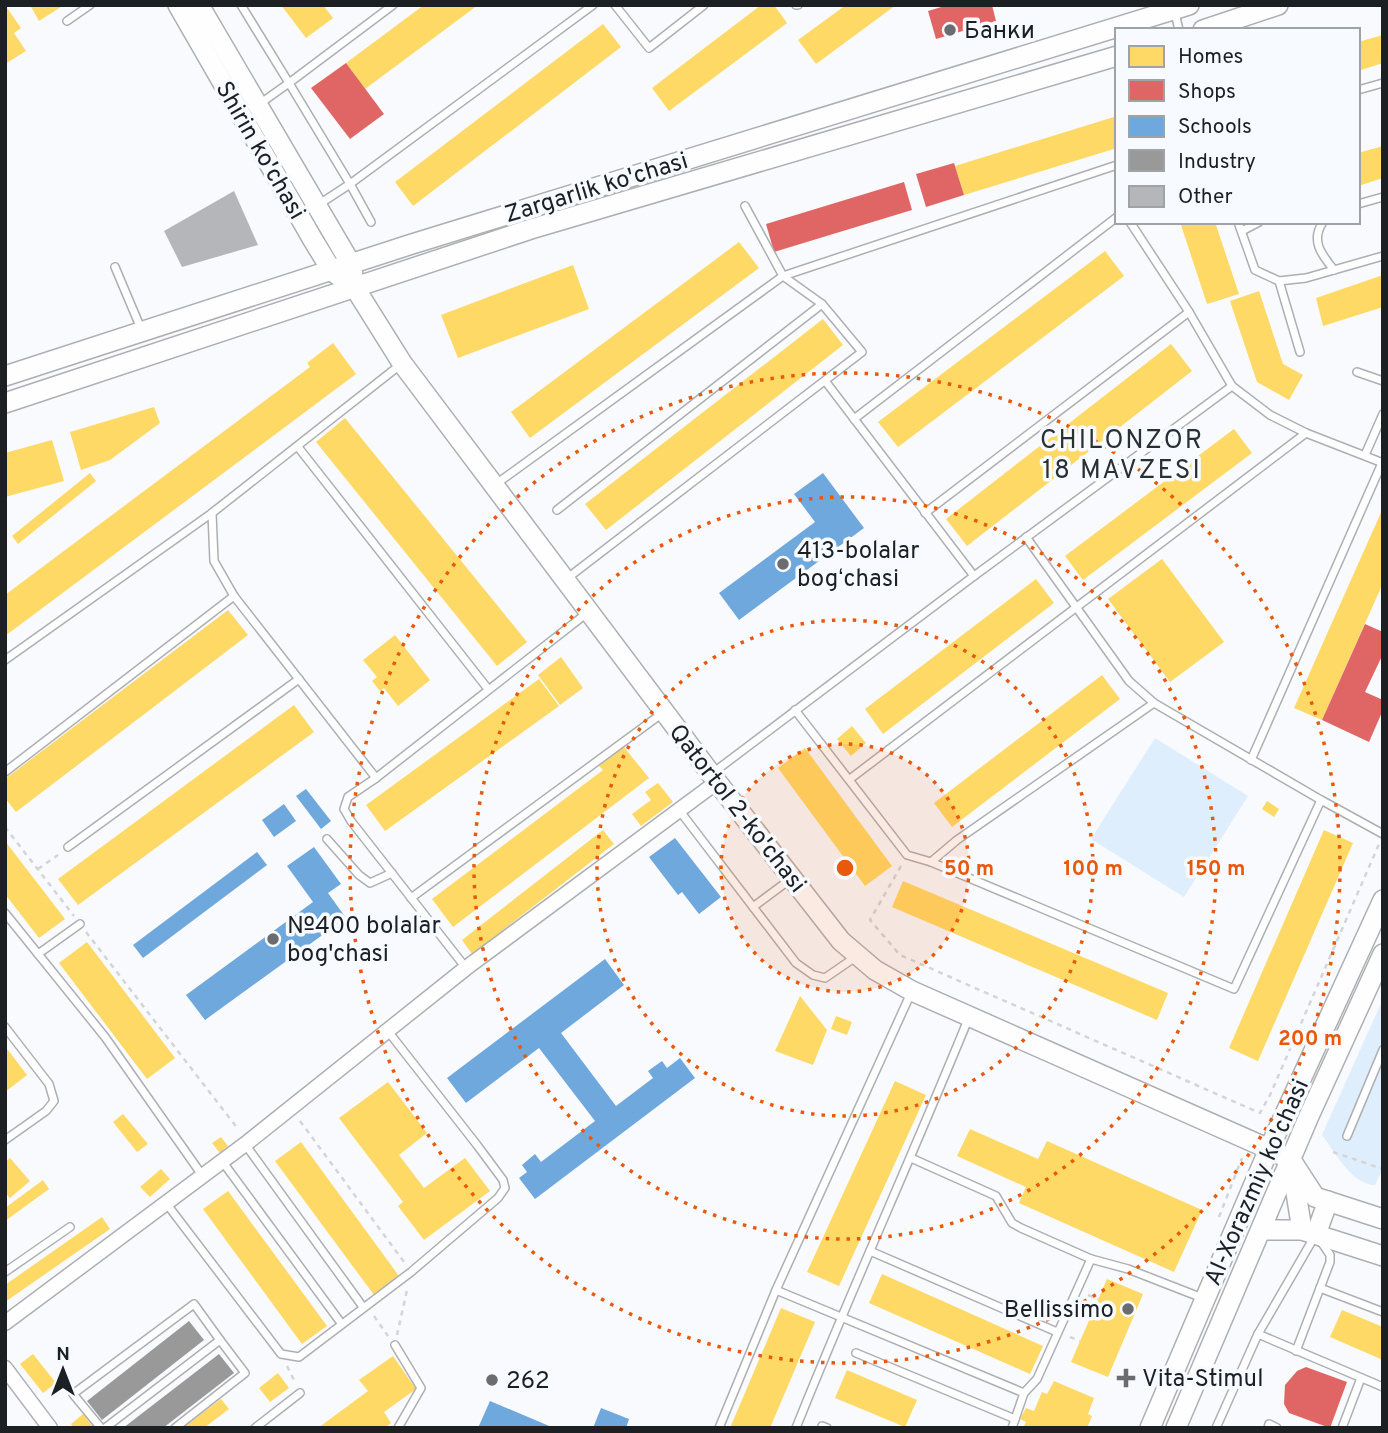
<svg xmlns="http://www.w3.org/2000/svg" width="1388" height="1433" font-family="Overpass,sans-serif">
<rect width="100%" height="100%" fill="#f8fafd"/>
<g fill="#deeefc">
<polygon points="1155,738 1248,796 1184,897 1091,839"/>
<path d="M1383,999V1168L1375,1185C1352,1185 1335,1152 1322,1135Z"/>
</g>
<g fill="#ffd966">
<polygon points="5,5 21,28 14,33 26,51 5,64"/>
<polygon points="30,5 64,5 39,21"/>
<polygon points="281,5 323,5 333,18 306,38"/>
<polygon points="424,5 478,5 365,89 346,63"/>
<polygon points="761,5 774,5 787,23 669,111 652,88"/>
<polygon points="846,5 896,5 816,64 798,40"/>
<polygon points="603,24 621,47 413,206 395,182"/>
<polygon points="1383,35 1383,63 1358,71 1358,42"/>
<polygon points="1117,116 1117,148 964,195 955,166"/>
<polygon points="1383,146 1383,178 1358,186 1358,153"/>
<polygon points="1180,222 1215,222 1239,294 1207,304"/>
<polygon points="739,242 759,268 530,438 511,412"/>
<polygon points="1105,251 1124,276 898,447 878,422"/>
<polygon points="573,265 589,309 458,358 441,315"/>
<polygon points="1383,275 1383,307 1323,326 1316,298"/>
<polygon points="1259,291 1283,364 1303,375 1289,400 1257,382 1230,301"/>
<polygon points="823,319 843,345 606,530 585,504"/>
<polygon points="333,343 356,374 5,636 5,595 310,367 307,363"/>
<polygon points="1171,344 1192,371 967,546 946,519"/>
<polygon points="154,407 160,423 110,460 81,470 70,432"/>
<polygon points="345,418 527,642 497,666 316,442"/>
<polygon points="1234,429 1252,453 1083,580 1065,556"/>
<polygon points="52,440 64,481 5,497 5,453"/>
<polygon points="90,473 96,481 18,544 12,536"/>
<polygon points="1383,508 1383,583 1322,720 1294,708"/>
<polygon points="1162,559 1224,642 1170,682 1108,599"/>
<polygon points="1036,579 1054,603 883,734 865,709"/>
<polygon points="228,610 248,635 16,812 5,798 5,779"/>
<polygon points="395,635 430,680 398,706 384,688 380,691 372,681 377,677 363,660"/>
<polygon points="561,657 583,688 560,705 538,675"/>
<polygon points="1102,675 1120,699 952,827 934,803"/>
<polygon points="539,679 559,706 385,831 366,805"/>
<polygon points="294,705 314,732 78,905 58,879"/>
<polygon points="852,726 866,743 851,756 837,739"/>
<polygon points="623,746 649,778 453,927 432,899 603,770 599,766"/>
<polygon points="805,748 892,866 865,886 778,768"/>
<polygon points="658,783 673,802 641,826 632,814 651,800 645,792"/>
<polygon points="1267,801 1279,809 1274,817 1262,809"/>
<polygon points="603,830 614,844 472,954 462,940"/>
<polygon points="1324,830 1353,843 1258,1061 1229,1048"/>
<polygon points="5,841 65,919 39,938 5,894"/>
<polygon points="903,881 1168,993 1157,1020 892,907"/>
<polygon points="87,942 175,1058 147,1079 59,963"/>
<polygon points="800,996 827,1030 813,1065 775,1051"/>
<polygon points="836,1016 852,1022 847,1035 831,1029"/>
<polygon points="8,1050 27,1075 5,1092 5,1051"/>
<polygon points="895,1081 926,1095 839,1286 807,1272"/>
<polygon points="388,1082 427,1133 399,1155 424,1188 465,1158 490,1191 424,1240 398,1206 403,1202 339,1118"/>
<polygon points="123,1114 148,1144 137,1152 113,1122"/>
<polygon points="970,1129 1038,1159 1047,1141 1202,1210 1174,1272 1019,1203 1026,1187 957,1156"/>
<polygon points="221,1137 228,1146 220,1153 212,1143"/>
<polygon points="301,1142 399,1276 374,1295 275,1161"/>
<polygon points="10,1158 30,1181 10,1198 5,1193 5,1162"/>
<polygon points="161,1169 170,1179 150,1197 140,1187"/>
<polygon points="43,1180 49,1189 5,1221 5,1208"/>
<polygon points="228,1191 327,1326 302,1344 203,1209"/>
<polygon points="102,1217 110,1229 5,1302 5,1285"/>
<polygon points="882,1274 1043,1346 1030,1374 869,1303"/>
<polygon points="1107,1279 1143,1294 1108,1377 1071,1362"/>
<polygon points="781,1308 815,1322 770,1428 730,1428"/>
<polygon points="1342,1310 1383,1327 1383,1360 1330,1337"/>
<polygon points="33,1354 56,1383 43,1393 20,1364"/>
<polygon points="393,1356 416,1389 384,1412 391,1423 385,1428 318,1428 368,1391 359,1380"/>
<polygon points="847,1370 917,1400 905,1427 835,1398"/>
<polygon points="278,1373 289,1388 270,1402 259,1388"/>
<polygon points="1054,1381 1094,1398 1088,1414 1092,1416 1087,1428 1023,1428 1026,1422 1020,1419 1026,1408 1034,1411 1042,1392 1047,1394"/>
<polygon points="221,1399 229,1409 204,1428 182,1428"/>
<polygon points="83,1414 94,1428 74,1428 71,1424"/>
</g>
<g fill="#e06666">
<polygon points="948,5 992,5 996,21 936,39 928,11"/>
<polygon points="346,63 384,114 350,139 311,88"/>
<polygon points="954,163 964,195 926,207 916,174"/>
<polygon points="904,182 912,210 774,252 766,224"/>
<polygon points="1365,624 1383,632 1383,654 1365,692 1383,700 1383,710 1369,742 1322,720"/>
<polygon points="1306,1367 1347,1382 1330,1428 1289,1413 1284,1404 1285,1385 1297,1371"/>
</g>
<g fill="#6fa8dc">
<polygon points="823,473 864,528 739,620 719,593 815,522 794,494"/>
<polygon points="306,789 331,821 321,829 296,796"/>
<polygon points="284,804 296,821 274,837 262,820"/>
<polygon points="675,838 721,897 699,914 682,892 678,895 649,857"/>
<polygon points="314,847 341,884 328,893 346,918 205,1020 186,995 313,902 287,866"/>
<polygon points="257,852 267,865 143,958 133,945"/>
<polygon points="605,959 624,985 561,1033 616,1106 653,1078 648,1071 662,1061 667,1068 680,1058 695,1078 535,1199 519,1178 527,1172 522,1165 535,1154 541,1162 595,1121 539,1048 466,1103 447,1078"/>
<polygon points="490,1401 554,1428 478,1428"/>
<polygon points="601,1408 629,1419 626,1428 593,1428"/>
</g>
<g fill="#999">
<polygon points="189,1321 204,1340 102,1420 87,1401"/>
<polygon points="219,1354 234,1373 163,1428 123,1428"/>
</g>
<polygon fill="#b4b6b9" points="234,191 258,245 182,267 164,231"/>
<g fill="none" stroke-linecap="round" stroke-linejoin="round">
<g stroke="#adafb2" stroke-width="10">
<g id="lane">
<polyline points="241,5 289,83 258,105"/>
<polyline points="615,5 649,48 704,5"/>
<polyline points="796,5 798,5"/>
<polyline points="1175,13 1179,30"/>
<polyline points="67,21 90,5"/>
<polyline points="1358,90 1383,83"/>
<polyline points="1358,204 1383,197"/>
<polyline points="318,205 350,184 289,83 393,5"/>
<polyline points="745,206 783,276 822,304"/>
<polyline points="371,222 350,184 593,5"/>
<polyline points="1130,222 1189,312 1232,386 1270,415 1306,433 1383,463"/>
<polyline points="1238,222 1255,270 1279,281 1300,352"/>
<path d="M1323,222C1310,241 1322,255 1334,270"/>
<polyline points="1242,231 1259,222"/>
<polyline points="115,267 142,331"/>
<polyline points="1279,281 1306,278 1383,256"/>
<polyline points="1357,372 1383,381"/>
<polyline points="826,382 974,576"/>
<polyline points="854,419 1117,217"/>
<polyline points="298,447 488,689"/>
<polyline points="1365,455 1383,414"/>
<polyline points="496,484 783,276 1117,165"/>
<polyline points="557,510 822,304 862,352 565,580"/>
<polyline points="212,513 214,561 234,596"/>
<polyline points="925,513 1189,312"/>
<polyline points="1026,537 1129,681 1154,703 1321,800"/>
<polyline points="5,660 212,513 400,365"/>
<polyline points="795,710 907,855 931,862 1234,989 1321,800 1383,834"/>
<polyline points="1251,760 1382,463"/>
<polyline points="5,772 234,596 376,778"/>
<polyline points="714,772 974,576 1232,386"/>
<polyline points="850,779 1306,433"/>
<polyline points="679,810 796,963 813,975 825,978 857,956"/>
<polyline points="327,839 359,875 370,883 392,873"/>
<polyline points="68,847 299,679"/>
<polyline points="931,862 957,840 1154,703"/>
<polyline points="411,898 664,712"/>
<polyline points="753,907 792,878"/>
<polyline points="5,913 105,1037 202,1175"/>
<polyline points="38,954 80,924"/>
<polyline points="466,968 351,821 344,809 348,797 376,778 587,613"/>
<polyline points="5,1027 49,1084 54,1101 46,1111 5,1140"/>
<polyline points="1347,1136 1383,1050"/>
<polyline points="245,1144 363,1307"/>
<polyline points="911,1158 996,1196 1012,1223 1021,1228 1091,1259 1128,1269 1205,1299"/>
<polyline points="222,1161 341,1323"/>
<polyline points="166,1203 281,1354 299,1357 411,1272 498,1198 505,1188 503,1180 477,1145 387,1030"/>
<polyline points="870,1251 1057,1332"/>
<polyline points="5,1272 70,1227"/>
<polyline points="1320,1288 1383,1312"/>
<polyline points="776,1290 1024,1393"/>
<polyline points="1258,1334 1383,1387"/>
<polyline points="395,1345 421,1388 398,1428"/>
<polyline points="856,1353 1015,1419"/>
<polyline points="822,1426 827,1428"/>
<polyline points="101,1428 73,1394 194,1304 220,1340 105,1428"/>
<polyline points="175,1428 245,1373 220,1340"/>
<polyline points="255,1428 300,1393"/>
<polyline points="719,1428 776,1290 911,993"/>
<path d="M796,1428C851,1290 913,1155 969,1017"/>
<polyline points="1012,1428 1024,1393 1037,1379 1091,1259"/>
<polyline points="1216,1428 1258,1334 1316,1234 1330,1255 1330,1262 1296,1351"/>
<polyline points="1268,1428 1269,1424 1277,1428"/>
<polyline points="1342,1428 1361,1378"/>
</g>
</g>
<g stroke="#adafb2" stroke-width="17">
<g id="street">
<polyline points="5,1323 248,1142 466,968 717,782"/>
<polyline points="5,1368 50,1428"/>
</g>
</g>
<g stroke="#adafb2" stroke-width="22">
<g id="secondary">
<polyline points="178,5 313,240 332,271 343,279"/>
<polyline points="199,5 351,264 355,288 402,363 717,782 841,941 875,970 912,991 1269,1149 1291,1160 1315,1197 1383,1219"/>
<polyline points="1203,30 1278,5"/>
<polyline points="5,376 412,244 1189,5"/>
<polyline points="5,403 531,229 1117,56"/>
<polyline points="1292,1168 1302,1230"/>
<polyline points="1261,1230 1302,1230 1383,1256"/>
<polyline points="1316,1234 1328,1201"/>
<polyline points="1150,1428 1269,1149 1383,900"/>
<polyline points="1176,1428 1309,1116 1383,954"/>
</g>
</g>
<g stroke="#d5d5d7" stroke-width="2.5" stroke-dasharray="5 5" stroke-linecap="butt">
<polyline points="5,827 74,916"/>
<polyline points="901,866 870,920 900,955 1260,1113 1270,1095 1379,844"/>
<polyline points="38,869 58,855"/>
<polyline points="86,932 238,1129"/>
<polyline points="300,1121 404,1262"/>
<polyline points="1333,1152 1383,1169"/>
<polyline points="1219,1217 1242,1158"/>
<polyline points="1088,1295 1098,1299"/>
<polyline points="374,1316 388,1336"/>
<polyline points="397,1335 407,1290"/>
<polyline points="1070,1337 1080,1341"/>
<polyline points="287,1366 295,1382"/>
</g>
<use href="#lane" stroke="#fefeff" stroke-width="7"/>
<use href="#street" stroke="#fefeff" stroke-width="14"/>
<use href="#secondary" stroke="#fefeff" stroke-width="19"/>
</g>
<circle cx="845" cy="868" r="124" fill="#e8590c" fill-opacity=".12"/>
<g fill="none" stroke="#e8590c" stroke-width="3.5" stroke-dasharray="3.5 7">
<circle cx="845" cy="868" r="124"/>
<circle cx="845" cy="868" r="248"/>
<circle cx="845" cy="868" r="371"/>
<circle cx="845" cy="868" r="495"/>
</g>
<g fill="#6a6c6f" stroke="#f7fafe" stroke-width="2.5">
<circle cx="950" cy="30" r="7"/>
<circle cx="783" cy="564" r="7"/>
<circle cx="273" cy="939" r="7"/>
<circle cx="1128" cy="1309" r="7"/>
<path d="M1122.5 1367.5h7v7h7v7h-7v7h-7v-7h-7v-7h7z"/>
<circle cx="492" cy="1380" r="7"/>
</g>
<g text-anchor="middle" stroke-width="7" stroke-linejoin="round" paint-order="stroke">
<g font-size="24" fill="#1d2023" stroke="#f7fafe" text-anchor="start">
<text x="964" y="38">Банки</text>
<text x="797" y="558">413-bolalar<tspan x="797" dy="28">bogʻchasi</tspan></text>
<text x="287" y="933">№400 bolalar<tspan x="287" dy="28">bog'chasi</tspan></text>
<text x="1114" y="1317" text-anchor="end">Bellissimo</text>
<text x="1142" y="1386">Vita-Stimul</text>
<text x="506" y="1388">262</text>
</g>
<g font-size="24" fill="#1d2023" stroke="#f7fafe">
<text transform="translate(261 150) rotate(60)" y="8">Shirin ko'chasi</text>
<text transform="translate(596 187) rotate(-17)" y="8">Zargarlik ko'chasi</text>
<text transform="translate(738 808) rotate(52)" y="8">Qatortol 2-ko'chasi</text>
<text transform="translate(1256 1182) rotate(-66)" y="8">Al-Xorazmiy ko'chasi</text>
</g>
<g font-size="26" letter-spacing="2" fill="#282f35" stroke="#f7fafe">
<text x="1122" y="448">CHILONZOR<tspan x="1122" dy="30">18 MAVZESI</tspan></text>
</g>
</g>
<circle cx="845" cy="868" r="10" fill="#e8590c" stroke="#f7fafe" stroke-width="3.5"/>
<g font-size="21" text-anchor="middle" font-weight="bold" fill="#e8590c" stroke="#f7fafe" stroke-width="7" stroke-linejoin="round" paint-order="stroke">
<text x="969" y="875">50 m</text>
<text x="1093" y="875">100 m</text>
<text x="1216" y="875">150 m</text>
<text x="1310" y="1045">200 m</text>
</g>
<rect width="1388" height="1433" fill="none" stroke="#1d2023" stroke-width="14"/>
<rect x="1115" y="28" width="245" height="196" fill="#f7fafe" stroke="#a0a3a6" stroke-width="2"/>
<rect x="1129" y="46" width="35" height="21" fill="#ffd966" stroke="#a0a3a6" stroke-width="2"/>
<text x="1178" y="63" font-size="21" fill="#1d2023">Homes</text>
<rect x="1129" y="80" width="35" height="21" fill="#e06666" stroke="#a0a3a6" stroke-width="2"/>
<text x="1178" y="98" font-size="21" fill="#1d2023">Shops</text>
<rect x="1129" y="116" width="35" height="21" fill="#6fa8dc" stroke="#a0a3a6" stroke-width="2"/>
<text x="1178" y="133" font-size="21" fill="#1d2023">Schools</text>
<rect x="1129" y="150" width="35" height="21" fill="#999999" stroke="#a0a3a6" stroke-width="2"/>
<text x="1178" y="168" font-size="21" fill="#1d2023">Industry</text>
<rect x="1129" y="186" width="35" height="21" fill="#b4b6b9" stroke="#a0a3a6" stroke-width="2"/>
<text x="1178" y="203" font-size="21" fill="#1d2023">Other</text>
<g transform="translate(63 1370)" stroke="#f7fafe" stroke-width="5" paint-order="stroke">
<path d="M0-5L12 26L0 18L-12 26Z" fill="#1d2023"/>
<text y="-10" font-size="19" font-weight="bold" text-anchor="middle" fill="#1d2023">N</text>
</g>
</svg>
